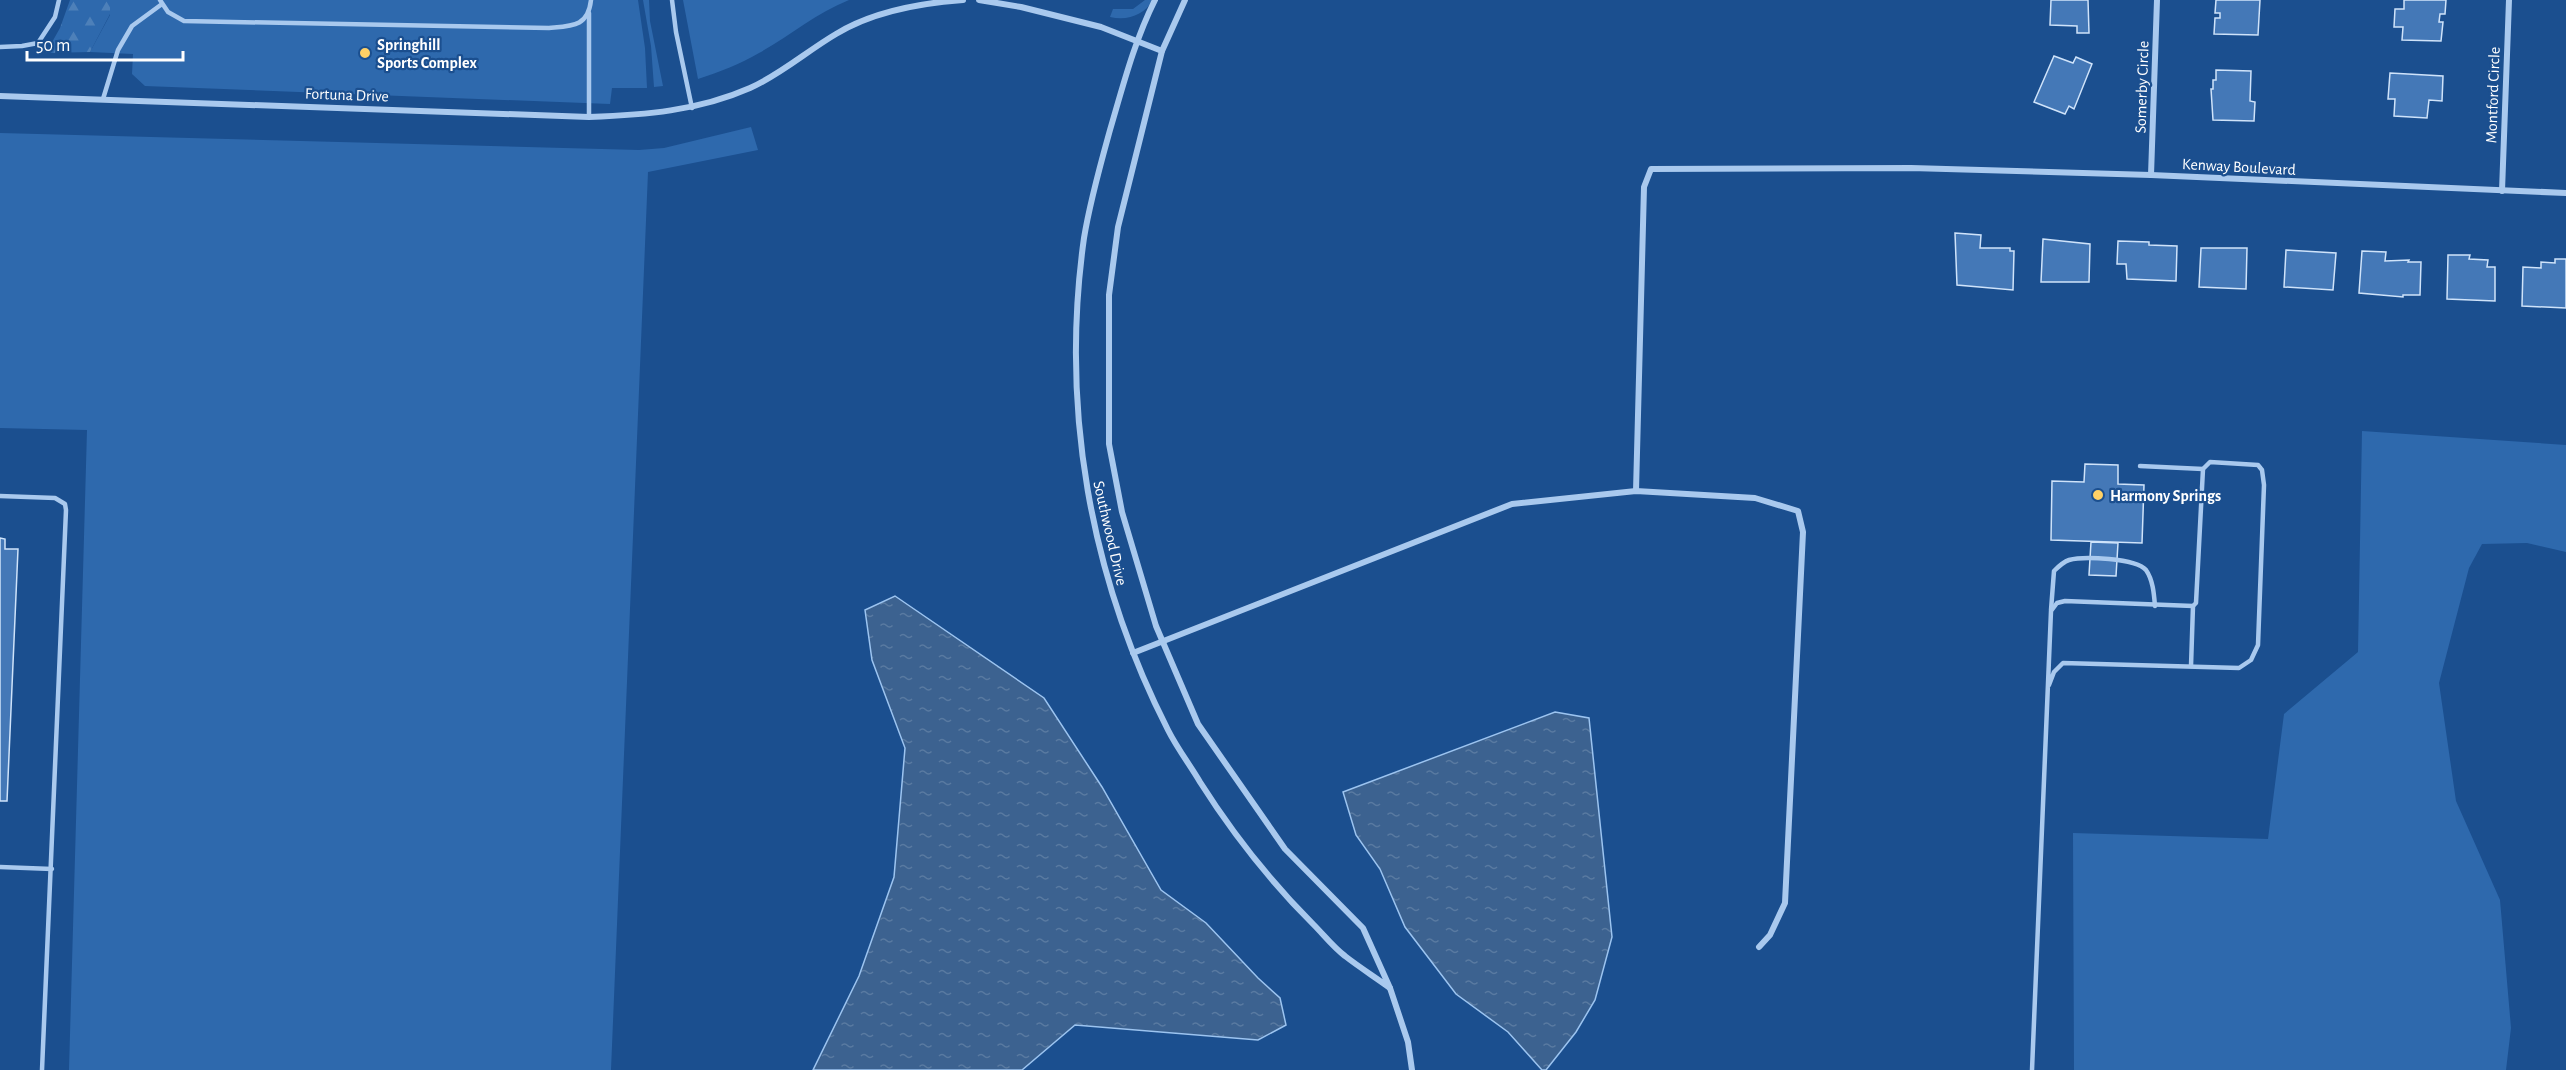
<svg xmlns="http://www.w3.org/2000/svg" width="2566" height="1070" font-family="'Alegreya Sans',sans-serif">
<defs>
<pattern id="forest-firs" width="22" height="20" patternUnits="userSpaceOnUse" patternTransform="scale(1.5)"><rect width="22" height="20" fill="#2e69ad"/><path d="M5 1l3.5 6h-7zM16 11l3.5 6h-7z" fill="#4d80b9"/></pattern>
<pattern id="water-ripples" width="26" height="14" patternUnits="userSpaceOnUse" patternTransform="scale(1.5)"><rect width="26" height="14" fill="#3c6290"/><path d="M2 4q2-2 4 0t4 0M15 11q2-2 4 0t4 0" fill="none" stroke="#597aa1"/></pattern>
</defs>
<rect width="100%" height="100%" fill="#1b4f8f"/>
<g fill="#2e69ad">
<polygon points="110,0 638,0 645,48 647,88 612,88 610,104 145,86 132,74 133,54 90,52 110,15"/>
<polygon points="643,0 649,0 650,21 663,86 654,87 651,46"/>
<path d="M683,0H849C816,13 790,36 759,53C740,64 720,72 698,79Z"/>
<path d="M1145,0H1153C1144,15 1128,21 1110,17L1113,9H1133Z"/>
<polygon points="751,127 758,150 648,172 611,1070 69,1070 87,430 0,428 0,133 639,150 664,148"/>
<polygon points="2362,431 2566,445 2566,552 2527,543 2482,544 2469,568 2439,683 2456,801 2500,900 2511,1028 2506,1070 2074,1070 2073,833 2268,839 2284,714 2358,652"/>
</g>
<polygon fill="url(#forest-firs)" points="70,0 110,0 110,14 90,52 46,53 60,28"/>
<g fill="url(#water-ripples)" stroke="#9cc4f0" stroke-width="1.5">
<polygon points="895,596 1044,698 1102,787 1161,890 1206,923 1258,978 1280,998 1286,1025 1258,1040 1075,1025 1022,1070 813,1070 859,976 894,877 905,748 872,660 865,610"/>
<polygon points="1555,712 1589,718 1612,937 1595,1000 1576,1032 1546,1070 1542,1070 1508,1032 1456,994 1405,927 1380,869 1356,835 1343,792"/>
</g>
<g fill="#4478b7" stroke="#cfe3fa" stroke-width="1.5">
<polygon points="2051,0 2088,0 2089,33 2077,33 2077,26 2050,25"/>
<polygon points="2216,0 2260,0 2258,35 2214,34 2215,18 2220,18 2220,13 2215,13"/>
<polygon points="2404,0 2446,0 2445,14 2440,14 2439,22 2443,22 2441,41 2402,40 2403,27 2394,27 2395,9 2404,9"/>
<polygon points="2054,56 2073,63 2076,57 2092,64 2074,109 2069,106 2065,114 2034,102"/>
<polygon points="2216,70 2251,71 2250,101 2255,102 2254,121 2213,120 2211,89 2213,89 2213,80 2216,80"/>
<polygon points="2390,73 2443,76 2442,101 2429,100 2427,118 2394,116 2395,99 2388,99"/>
<polygon points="1955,233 1981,235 1980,248 2010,248 2010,251 2014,251 2013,290 1957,285"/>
<polygon points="2043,239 2090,244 2089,282 2041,282"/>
<polygon points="2118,241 2149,242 2149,245 2177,246 2176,281 2127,279 2126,264 2117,264"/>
<polygon points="2201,248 2247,248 2246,289 2199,287"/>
<polygon points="2286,250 2336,253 2333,290 2284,287"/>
<polygon points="2362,251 2386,252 2385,261 2409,260 2408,262 2421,262 2420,295 2403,295 2403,297 2359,293"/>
<polygon points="2448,255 2470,255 2469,259 2488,260 2487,267 2495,267 2495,301 2447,299"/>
<polygon points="2555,259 2566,259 2566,308 2522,306 2523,267 2541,268 2541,262 2555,263"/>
<polygon points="2085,464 2118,465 2118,484 2144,485 2142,543 2051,540 2052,481 2084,482"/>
<polygon points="0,538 5,539 5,549 18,549 7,801 0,801"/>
<polygon points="2091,542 2118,543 2116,576 2089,575"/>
</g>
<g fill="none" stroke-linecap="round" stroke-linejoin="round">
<g stroke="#a9c9ee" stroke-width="4.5">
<path d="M160,0L168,12L184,21L549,28C572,26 588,27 591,0"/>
<polyline points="672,0 676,32 692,108"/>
<polyline points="0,47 22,46 38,43 55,17 59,0"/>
<polyline points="103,99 118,50 132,26 162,4"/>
<polyline points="589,117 589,13"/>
<polyline points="2140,466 2203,469"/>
<polyline points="0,496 55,498 65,504 66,510 42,1070"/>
<path d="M2051,610L2054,571C2059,566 2063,562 2069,560C2083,556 2136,558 2146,570C2153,580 2154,594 2155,606"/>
<polyline points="2191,666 2193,606"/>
<polyline points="0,867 52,869"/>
<polyline points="2032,1070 2051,611 2057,603 2065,601 2193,606 2196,603 2203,469 2210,462 2258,465 2262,470 2264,485 2258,645 2251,660 2239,668 2063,663 2054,672 2049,685"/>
</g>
<g stroke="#a9c9ee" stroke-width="6">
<polyline points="979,0 1021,7 1101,27 1162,51"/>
<path d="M1155,0C1134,42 1123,86 1110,130C1100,166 1090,201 1084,238C1060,408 1090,577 1168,730C1177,748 1190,765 1200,782C1233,834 1270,881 1313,924C1324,935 1333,947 1345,956C1359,967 1375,977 1390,988L1363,928L1285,849L1198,724L1156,626L1122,512L1109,444V295L1118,227L1162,51L1185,0"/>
<path d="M0,96L589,117C644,115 698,111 750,88C780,75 807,51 836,34C872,12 921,3 963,0"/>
<polyline points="2151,175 2157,0"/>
<polyline points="2502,191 2509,0"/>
<polyline points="1636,491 1644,187 1651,169 1911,168 2151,175 2566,193"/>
<polyline points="1133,653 1512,504 1636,491 1755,498 1798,511 1803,532 1785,903 1770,935 1759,947"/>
<polyline points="1390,988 1408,1042 1412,1070"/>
</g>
</g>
<g fill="#ffd166" stroke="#1b4f8f" stroke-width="2">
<circle cx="365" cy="53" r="6"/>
<circle cx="2098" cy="495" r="6"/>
</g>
<g text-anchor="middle" stroke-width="4.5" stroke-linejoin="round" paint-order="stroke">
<g font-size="16" font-weight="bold" fill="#fff" stroke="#1b4f8f" text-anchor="start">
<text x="377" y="50">Springhill<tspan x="377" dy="18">Sports Complex</tspan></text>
<text x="2110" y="501">Harmony Springs</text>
</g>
<g font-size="16" fill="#fff" stroke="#1b4f8f">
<text transform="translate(2141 87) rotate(-88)" y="6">Somerby Circle</text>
<text transform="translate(347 94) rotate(2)" y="6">Fortuna Drive</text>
<text transform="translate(2492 95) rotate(-88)" y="6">Montford Circle</text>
<text transform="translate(2239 166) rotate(3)" y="6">Kenway Boulevard</text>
<text transform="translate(1111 533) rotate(77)" y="6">Southwood Drive</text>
</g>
</g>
<path d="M27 51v9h156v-9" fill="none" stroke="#ffffff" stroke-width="3"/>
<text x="36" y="51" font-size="18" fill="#ffffff" stroke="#1b4f8f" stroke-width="4.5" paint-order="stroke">50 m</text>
</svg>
